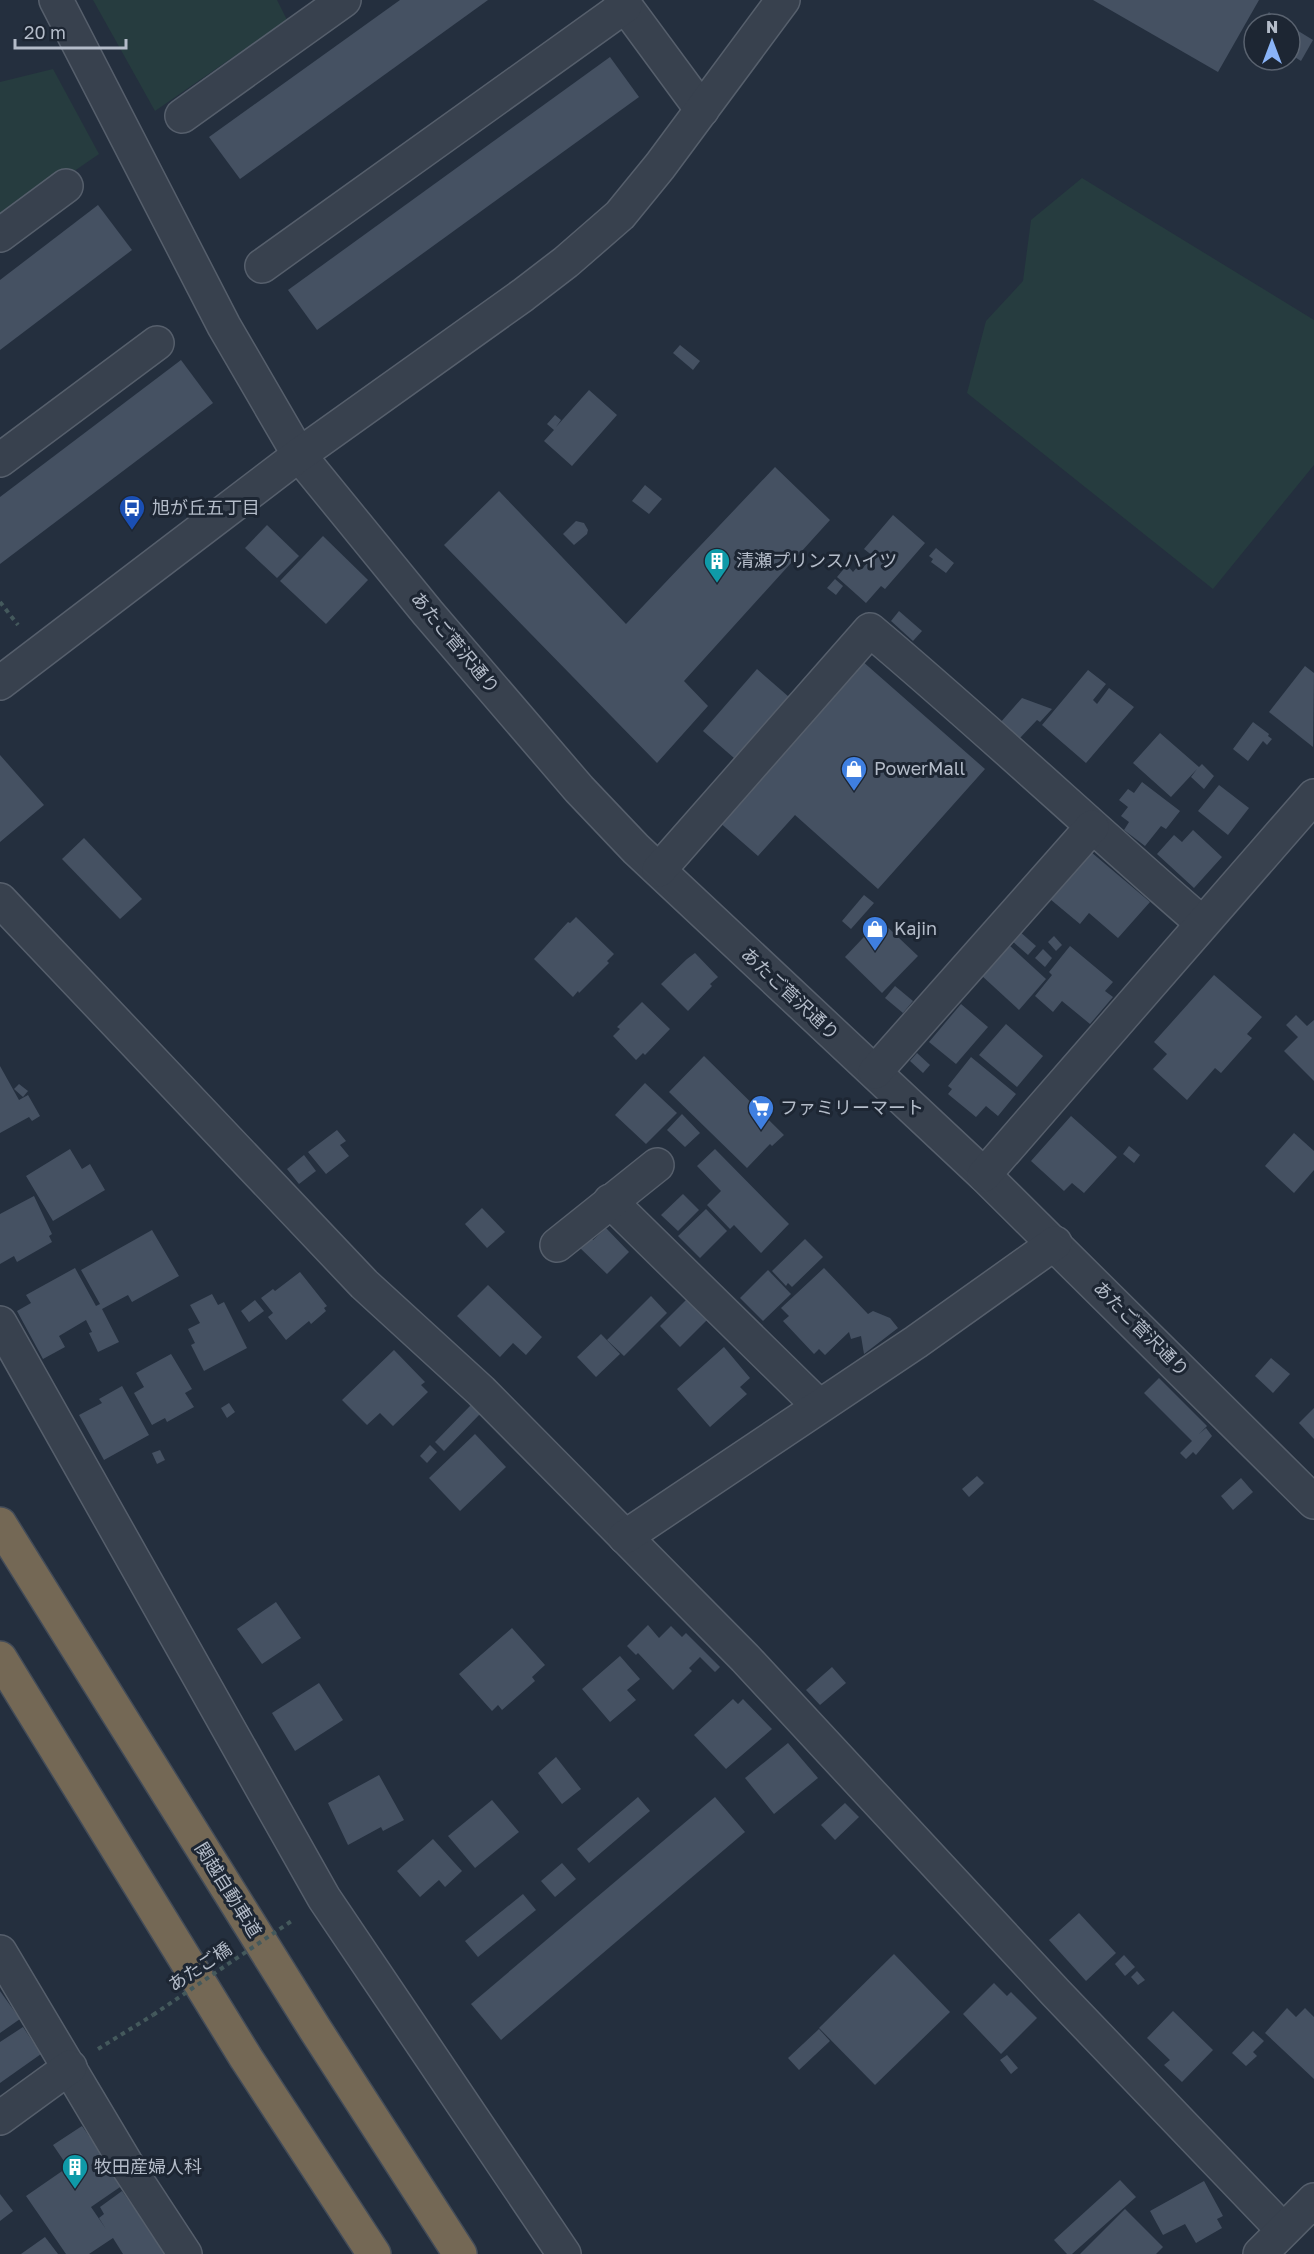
<svg xmlns="http://www.w3.org/2000/svg" width="1314" height="2254" font-family="'Golos Text','Noto Sans JP',sans-serif">
<rect width="100%" height="100%" fill="#242f3e"/>
<g fill="#263c3f">
<polygon points="93,0 277,0 287,20 155,111"/>
<polygon points="53,69 99,154 0,222 0,82"/>
<polygon points="1082,178 1314,320 1314,465 1213,589 967,393 986,321 1023,281 1031,220"/>
</g>
<g fill="#455162">
<polygon points="400,0 488,0 240,179 209,137"/>
<polygon points="1093,0 1259,0 1218,72"/>
<polygon points="1269,12 1283,24 1260,24"/>
<polygon points="1295,29 1313,40 1301,61 1290,54 1290,39"/>
<polygon points="610,57 639,97 317,330 288,290"/>
<polygon points="98,205 132,250 0,350 0,280"/>
<polygon points="680,345 700,361 693,370 673,353"/>
<polygon points="181,360 213,403 0,564 0,497"/>
<polygon points="589,390 617,415 572,466 544,441 554,430 547,424 555,415 561,420 556,427"/>
<polygon points="775,467 830,520 684,681 708,706 657,763 444,545 499,491 626,624"/>
<polygon points="645,485 662,499 649,514 632,501"/>
<polygon points="893,515 925,543 885,589 881,586 866,603 837,577 847,565 853,572 858,566 862,569 873,556 864,549"/>
<polygon points="576,521 584,523 588,530 587,534 574,545 563,534"/>
<polygon points="267,525 299,556 277,578 245,548"/>
<polygon points="323,536 368,580 326,624 280,581"/>
<polygon points="936,548 954,563 946,573 931,562 933,559 929,556"/>
<polygon points="835,579 843,586 836,595 827,588"/>
<polygon points="899,611 922,631 913,641 891,621"/>
<polygon points="861,660 985,769 878,889 795,815 758,856 718,821"/>
<polygon points="1305,666 1314,673 1313,747 1269,712"/>
<polygon points="757,669 789,697 734,758 703,731"/>
<polygon points="1088,670 1106,684 1093,700 1097,704 1109,688 1134,707 1086,763 1042,725"/>
<polygon points="1022,698 1052,709 1040,722 1037,720 1019,739 1000,723"/>
<polygon points="1253,722 1269,734 1268,736 1272,739 1267,745 1263,741 1248,761 1233,749"/>
<polygon points="1160,733 1199,767 1202,764 1214,776 1204,789 1191,777 1197,769 1171,797 1133,763"/>
<polygon points="0,755 44,805 0,842"/>
<polygon points="1142,782 1180,811 1166,829 1161,826 1145,846 1124,830 1129,822 1121,816 1128,807 1119,800 1128,789 1134,793"/>
<polygon points="1219,785 1249,808 1228,835 1198,811"/>
<polygon points="1193,830 1222,857 1194,888 1157,854 1174,835 1182,842"/>
<polygon points="84,838 142,899 120,919 62,859"/>
<polygon points="1091,852 1150,902 1118,938 1089,913 1080,924 1050,899"/>
<polygon points="864,895 874,903 851,929 842,921"/>
<polygon points="576,917 614,954 607,961 609,963 579,993 578,991 573,997 534,959 568,922 570,923"/>
<polygon points="880,920 918,956 882,993 845,957"/>
<polygon points="1019,931 1036,946 1028,955 1011,940"/>
<polygon points="1054,936 1062,945 1056,951 1048,942"/>
<polygon points="1009,945 1046,979 1019,1010 981,975"/>
<polygon points="1070,946 1113,982 1105,991 1113,997 1090,1024 1062,1001 1053,1012 1035,996 1052,975 1049,972"/>
<polygon points="1043,949 1052,958 1045,967 1035,958"/>
<polygon points="695,953 718,977 710,984 712,986 688,1011 661,984 687,959"/>
<polygon points="1214,975 1262,1017 1247,1034 1252,1038 1221,1073 1215,1068 1187,1100 1153,1069 1167,1054 1154,1042"/>
<polygon points="895,986 913,1001 903,1013 885,998"/>
<polygon points="642,1002 670,1029 645,1055 643,1053 636,1060 613,1036 620,1029 617,1027"/>
<polygon points="961,1004 988,1027 956,1064 929,1042"/>
<polygon points="1296,1015 1307,1026 1314,1020 1314,1081 1284,1051 1298,1037 1286,1025"/>
<polygon points="1006,1024 1043,1056 1017,1087 979,1055"/>
<polygon points="917,1053 930,1065 923,1073 910,1061"/>
<polygon points="704,1056 784,1135 772,1146 770,1144 747,1168 669,1092"/>
<polygon points="971,1057 1016,1094 998,1116 986,1106 976,1117 948,1094 952,1089 948,1086"/>
<polygon points="0,1066 19,1100 28,1095 40,1116 32,1121 29,1117 0,1133"/>
<polygon points="645,1083 677,1113 646,1144 615,1115"/>
<polygon points="19,1084 28,1091 23,1097 14,1089"/>
<polygon points="682,1114 700,1133 685,1147 667,1130"/>
<polygon points="1071,1116 1117,1157 1084,1193 1072,1183 1064,1191 1031,1161"/>
<polygon points="337,1130 346,1141 340,1145 349,1156 326,1174 308,1152"/>
<polygon points="1294,1133 1314,1151 1314,1170 1294,1193 1265,1166"/>
<polygon points="1129,1146 1140,1155 1134,1163 1123,1154"/>
<polygon points="70,1149 82,1169 90,1164 105,1190 53,1221 26,1176"/>
<polygon points="715,1149 789,1224 761,1253 734,1225 730,1229 707,1205 721,1191 697,1166"/>
<polygon points="304,1155 316,1171 299,1184 287,1169"/>
<polygon points="683,1194 699,1210 678,1231 661,1215"/>
<polygon points="34,1196 52,1234 49,1236 52,1242 17,1262 14,1256 0,1264 0,1214"/>
<polygon points="482,1208 505,1232 487,1248 465,1224"/>
<polygon points="706,1209 727,1231 700,1258 678,1236"/>
<polygon points="606,1228 629,1252 607,1274 579,1247 590,1236 593,1240"/>
<polygon points="152,1230 179,1276 132,1302 128,1295 102,1309 119,1342 98,1352 89,1333 92,1332 86,1320 59,1336 65,1347 43,1359 17,1311 31,1303 26,1295 75,1268 96,1306 100,1304 81,1270"/>
<polygon points="805,1239 823,1257 792,1287 788,1283 786,1286 772,1271"/>
<polygon points="824,1268 868,1314 873,1311 890,1318 898,1328 864,1354 861,1336 851,1339 849,1332 825,1355 819,1349 814,1354 783,1321 789,1316 781,1308"/>
<polygon points="768,1270 791,1294 763,1321 740,1298"/>
<polygon points="300,1272 327,1306 324,1308 326,1311 311,1324 309,1321 286,1340 268,1317 273,1313 261,1298 273,1289 275,1291"/>
<polygon points="488,1285 542,1337 526,1355 513,1343 500,1357 457,1316"/>
<polygon points="212,1294 218,1305 224,1302 247,1348 204,1371 191,1345 195,1343 188,1329 200,1323 190,1305"/>
<polygon points="651,1296 667,1313 624,1356 607,1340"/>
<polygon points="689,1297 709,1318 680,1347 660,1326"/>
<polygon points="255,1300 264,1311 249,1322 241,1311"/>
<polygon points="601,1334 620,1354 596,1377 577,1357"/>
<polygon points="724,1347 750,1378 740,1387 747,1394 710,1427 677,1389"/>
<polygon points="394,1350 425,1382 421,1385 428,1392 393,1426 380,1413 367,1425 342,1400"/>
<polygon points="171,1354 192,1389 185,1393 194,1407 167,1422 165,1418 152,1425 134,1393 144,1387 136,1373"/>
<polygon points="1271,1358 1290,1374 1273,1393 1255,1376"/>
<polygon points="1159,1378 1207,1426 1199,1434 1206,1428 1212,1436 1196,1455 1193,1452 1186,1459 1180,1453 1192,1441 1144,1393"/>
<polygon points="122,1386 149,1435 104,1460 79,1415 102,1403 99,1399"/>
<polygon points="229,1403 235,1412 227,1418 221,1408"/>
<polygon points="471,1405 480,1414 444,1451 435,1442"/>
<polygon points="1314,1408 1314,1439 1299,1423"/>
<polygon points="475,1434 506,1467 460,1511 429,1478"/>
<polygon points="430,1445 437,1452 427,1463 420,1456"/>
<polygon points="160,1450 165,1460 157,1464 152,1453"/>
<polygon points="977,1476 984,1483 969,1497 962,1489"/>
<polygon points="1241,1478 1253,1492 1233,1510 1221,1496"/>
<polygon points="276,1602 301,1638 262,1664 237,1629"/>
<polygon points="648,1625 659,1638 671,1626 682,1637 686,1633 720,1667 715,1672 700,1657 689,1668 692,1671 673,1690 638,1653 636,1655 627,1646"/>
<polygon points="512,1628 545,1665 532,1677 535,1681 502,1710 498,1705 492,1711 459,1674"/>
<polygon points="620,1656 640,1679 627,1690 636,1700 610,1722 582,1689"/>
<polygon points="832,1667 846,1683 820,1705 806,1690"/>
<polygon points="319,1683 343,1720 295,1751 272,1713"/>
<polygon points="733,1699 738,1704 743,1699 772,1729 726,1769 694,1735"/>
<polygon points="788,1743 818,1778 774,1814 745,1778"/>
<polygon points="556,1757 581,1789 562,1804 538,1773"/>
<polygon points="379,1775 404,1820 383,1831 381,1827 348,1845 328,1803"/>
<polygon points="638,1797 650,1811 589,1863 577,1849"/>
<polygon points="715,1797 745,1832 501,2040 471,2004"/>
<polygon points="492,1800 519,1832 475,1868 448,1836"/>
<polygon points="845,1803 859,1817 835,1840 821,1825"/>
<polygon points="433,1839 462,1871 445,1887 439,1880 420,1897 397,1871"/>
<polygon points="562,1863 576,1879 555,1897 541,1881"/>
<polygon points="523,1894 536,1910 478,1957 465,1941"/>
<polygon points="1079,1913 1116,1953 1086,1981 1049,1940"/>
<polygon points="894,1954 950,2012 875,2085 819,2028"/>
<polygon points="1124,1955 1135,1967 1125,1976 1115,1964"/>
<polygon points="1137,1971 1145,1980 1138,1985 1131,1977"/>
<polygon points="994,1983 1007,1996 1011,1992 1037,2018 1001,2054 963,2014"/>
<polygon points="0,1991 20,2019 0,2033"/>
<polygon points="1287,2008 1296,2017 1305,2008 1314,2017 1314,2079 1265,2033"/>
<polygon points="1173,2011 1213,2050 1182,2082 1164,2065 1170,2060 1147,2038"/>
<polygon points="23,2027 41,2054 0,2083 0,2042"/>
<polygon points="819,2029 830,2041 799,2070 788,2058"/>
<polygon points="1253,2031 1264,2041 1253,2052 1257,2056 1246,2066 1232,2053"/>
<polygon points="1007,2055 1018,2068 1011,2074 1000,2060"/>
<polygon points="82,2126 123,2185 91,2207 106,2229 99,2218 104,2214 100,2207 122,2191 167,2254 123,2254 113,2238 89,2254 66,2254 26,2196 68,2167 53,2145"/>
<polygon points="1120,2180 1136,2197 1072,2254 1067,2254 1054,2240"/>
<polygon points="1204,2181 1223,2216 1217,2219 1222,2228 1196,2243 1185,2224 1163,2235 1150,2211"/>
<polygon points="0,2194 13,2211 0,2221"/>
<polygon points="1125,2209 1163,2247 1156,2254 1080,2254"/>
<polygon points="45,2237 58,2254 21,2254"/>
</g>
<g fill="none" stroke-linecap="round" stroke-linejoin="round">
<g stroke="#565f6c" stroke-width="36">
<g id="minor">
<polyline points="56,0 224,326 299,455 428,613 579,789 636,849 984,1175 1314,1502"/>
<polyline points="621,0 702,110"/>
<polyline points="182,116 344,0"/>
<polyline points="0,235 66,186"/>
<polyline points="262,266 625,6"/>
<polyline points="0,460 157,343"/>
<polyline points="0,683 299,455 523,295 566,262 620,215 660,166 783,0"/>
<path d="M659,870L870,630C983,725 1090,826 1202,923"/>
<polyline points="0,900 364,1284 481,1391 745,1658 1056,1993 1283,2230"/>
<polyline points="875,1072 1092,827"/>
<polyline points="984,1175 1314,796"/>
<polyline points="610,1201 819,1406"/>
<polyline points="557,1245 657,1165"/>
<polyline points="0,1323 324,1898 564,2254"/>
<polyline points="625,1537 916,1342 1055,1243"/>
<polyline points="0,1952 130,2170 185,2254"/>
<polyline points="0,2118 70,2067"/>
<polyline points="1260,2254 1314,2200"/>
</g>
</g>
<g stroke="#434c59" stroke-width="36">
<g id="highway">
<polyline points="0,1524 315,2029 460,2254"/>
<polyline points="0,1658 246,2058 374,2254"/>
</g>
</g>
<g stroke="#44595c" stroke-width="4" stroke-dasharray="4.5 4.5" stroke-linecap="butt">
<polyline points="0,602 18,625"/>
<polyline points="98,2049 153,2015"/>
</g>
<use href="#minor" stroke="#38414e" stroke-width="33"/>
<use href="#highway" stroke="#746855" stroke-width="33"/>
<polyline stroke="#44595c" stroke-width="4" stroke-dasharray="4.5 4.5" stroke-linecap="butt" points="153,2015 293,1920"/>
</g>
<defs>
<g id="bus-pin" transform="scale(1.35)"><path d="M0 17L-7.5 6A9.5 9.5 0 1 1 7.5 6Z" fill="#1a4fb4" stroke="#1d2633"/><path d="M-5-6H5V4H4V6H2V4H-2V6H-4V4H-5ZM-3.5-4V0h7V-4ZM-3.5 1.2v1.5H-2V1.2ZM2 1.2v1.5H3.5V1.2Z" fill="#fff"/></g>
<g id="building-pin" transform="scale(1.35)"><path d="M0 17L-7.5 6A9.5 9.5 0 1 1 7.5 6Z" fill="#0f9aa8" stroke="#1d2633"/><path d="M-4-6H4V6H1V3H-1V6H-4ZM-2.5-4.3h1.7v1.8h-1.7ZM.8-4.3h1.7v1.8H.8ZM-2.5-1h1.7V.8h-1.7ZM.8-1h1.7V.8H.8Z" fill="#fff"/></g>
<g id="shop-pin" transform="scale(1.35)"><path d="M0 17L-7.5 6A9.5 9.5 0 1 1 7.5 6Z" fill="#3f7fe0" stroke="#1d2633"/><path d="M-5-2.5h2.3a2.7 3.5 0 0 1 5.4 0H5L5.5 6h-11ZM-1.5-2.5h3a1.5 2.3 0 0 0-3 0Z" fill="#fff"/></g>
<g id="supermarket-pin" transform="scale(1.35)"><path d="M0 17L-7.5 6A9.5 9.5 0 1 1 7.5 6Z" fill="#3f7fe0" stroke="#1d2633"/><path d="M-6-5.5h2.5l.6 2H6L4.5 2H-2.5L-4.4-4H-6ZM-1.5 3.2a1.3 1.3 0 1 0 .1 0ZM3 3.2a1.3 1.3 0 1 0 .1 0Z" fill="#fff"/></g>
</defs>
<g fill-rule="evenodd">
<use href="#bus-pin" x="132" y="508"/>
<use href="#building-pin" x="717" y="561"/>
<use href="#shop-pin" x="854" y="769"/>
<use href="#shop-pin" x="875" y="929"/>
<use href="#supermarket-pin" x="761" y="1108"/>
<use href="#building-pin" x="75" y="2167"/>
</g>
<g text-anchor="middle" stroke-width="6" stroke-linejoin="round" paint-order="stroke">
<g font-size="18" fill="#b4bcc9" stroke="#1d2633" text-anchor="start">
<text x="152" y="514">旭が丘五丁目</text>
<text x="736" y="567">清瀬プリンスハイツ</text>
<text x="874" y="775">PowerMall</text>
<text x="894" y="935">Kajin</text>
<text x="780" y="1114">ファミリーマート</text>
<text x="94" y="2173">牧田産婦人科</text>
</g>
<g font-size="18" fill="#b4bcc9" stroke="#1d2633">
<text transform="translate(455 643) rotate(50)" y="6">あたご菅沢通り</text>
<text transform="translate(790 994) rotate(43)" y="6">あたご菅沢通り</text>
<text transform="translate(1141 1329) rotate(45)" y="6">あたご菅沢通り</text>
<text transform="translate(228 1890) rotate(58)" y="6">関越自動車道</text>
<text transform="translate(200 1967) rotate(-34)" y="6">あたご橋</text>
</g>
</g>
<g transform="translate(1272 42)"><circle r="28" fill="#1d2633" stroke="#59626f" stroke-width="1.5"/>
<path d="M0-4.5L10 22L0 15L-10 22Z" fill="#8ab4f8"/>
<text y="-9" font-size="16" font-weight="bold" text-anchor="middle" fill="#b4bcc9">N</text>
</g>
<path d="M15 39v9h111v-9" fill="none" stroke="#b4bcc9" stroke-width="3"/>
<text x="24" y="39" font-size="18" fill="#b4bcc9" stroke="#1d2633" stroke-width="4.5" paint-order="stroke">20 m</text>
</svg>
